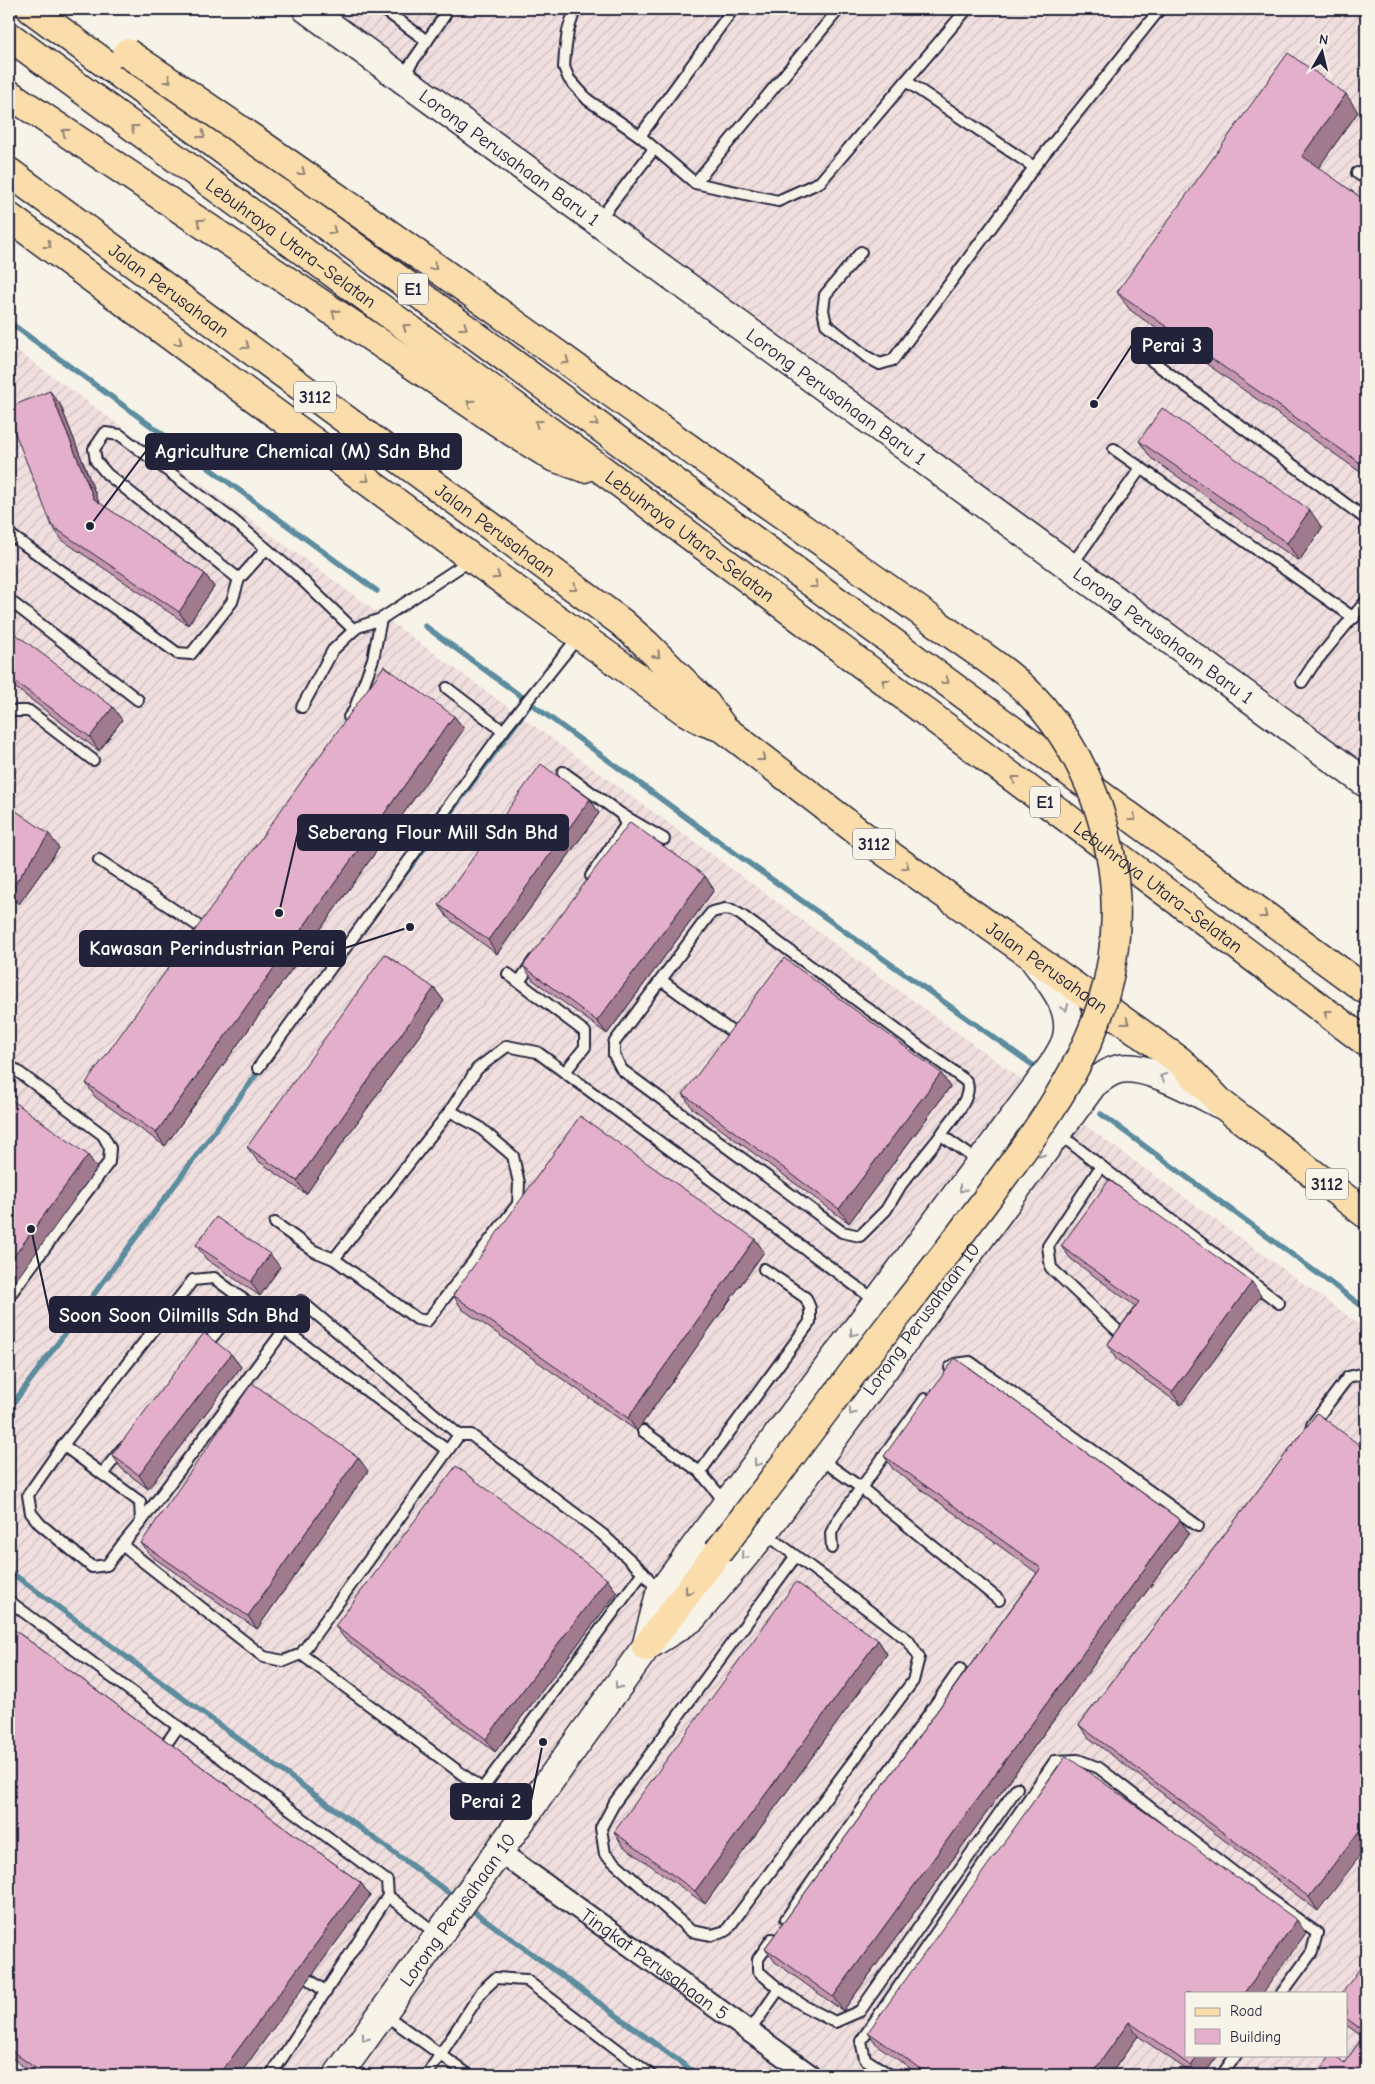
<svg xmlns="http://www.w3.org/2000/svg" width="1375" height="2084" font-family="'Comic Neue',sans-serif">
<defs>
<pattern id="industrial-furrows" width="10" height="10" patternUnits="userSpaceOnUse" patternTransform="scale(1.25)"><rect width="10" height="10" fill="#f1dfdf"/><path d="M-1 1l2-2M0 10L10 0M9 11l2-2" fill="none" stroke="#cebfc0"/></pattern>
</defs>
<rect width="100%" height="100%" fill="#f7f3e8"/>
<filter id="ink" filterUnits="userSpaceOnUse"><feTurbulence type="fractalNoise" baseFrequency=".02" numOctaves="2"/><feDisplacementMap in="SourceGraphic" scale="10" xChannelSelector="R" yChannelSelector="G"/><feConvolveMatrix kernelMatrix="1 2 1 2 8 2 1 2 1" color-interpolation-filters="sRGB"/></filter>
<g filter="url(#ink)">
<g fill="url(#industrial-furrows)" fill-rule="evenodd">
<polygon points="279,9 1366,9 1366,799"/>
<path d="M9,345L1366,1329V2075H9ZM1186,1993H1346V2055H1186Z"/>
</g>
<g fill="none" stroke-linecap="round" stroke-linejoin="round">
<g stroke="#5c8c9e" stroke-width="5.5">
<polyline points="9,322 377,591"/>
<polyline points="425,626 732,851 1034,1066"/>
<polyline points="403,877 530,705"/>
<polyline points="1101,1114 1366,1309"/>
<polyline points="9,1409 262,1067"/>
<polyline points="9,1571 456,1898"/>
<polyline points="468,1907 698,2075"/>
</g>
<g stroke="#22223b" stroke-width="14">
<g id="lane">
<polyline points="383,9 427,41"/>
<polyline points="575,9 568,31 565,53 564,67 569,79 588,100 640,136 695,183 778,201 820,182 906,81 1034,167"/>
<polyline points="402,77 445,15"/>
<polyline points="906,81 967,9"/>
<polyline points="640,136 733,9"/>
<polyline points="1357,173 1366,179"/>
<polyline points="695,183 839,9"/>
<polyline points="598,221 654,149"/>
<polyline points="861,252 825,295 823,310 826,324 867,357 880,364 893,360 1010,202 1034,167 1160,9"/>
<polyline points="1140,352 1366,519"/>
<polyline points="1114,449 1354,618"/>
<polyline points="9,534 147,631 177,653 191,654 232,602 239,579 266,549"/>
<polyline points="1071,566 1140,469"/>
<polyline points="239,579 107,474 96,461 94,449 105,433 120,435 233,520 296,574 354,630 358,627 381,619 472,559"/>
<polyline points="9,600 138,700"/>
<polyline points="1302,682 1313,665 1366,601"/>
<polyline points="447,688 503,731"/>
<polyline points="302,707 333,650 354,630"/>
<polyline points="9,711 29,711 93,760"/>
<polyline points="349,717 354,711 373,659 381,619"/>
<polyline points="563,772 621,814 626,825 591,876"/>
<polyline points="621,814 664,839"/>
<polyline points="99,860 200,927"/>
<polyline points="508,974 585,1032 585,1047 565,1072"/>
<polyline points="661,980 739,1037"/>
<polyline points="519,982 534,960"/>
<polyline points="9,1065 103,1135 110,1148 109,1162 9,1296"/>
<polyline points="258,1068 503,731 579,636"/>
<polyline points="1058,1133 1279,1303"/>
<path d="M941,1135L901,1185L886,1210L860,1236L842,1232L622,1070L614,1055V1043L707,918L712,912L725,909L732,910L741,915L966,1081C975,1096 949,1122 941,1135L981,1163"/>
<polyline points="1101,1166 1048,1246 1051,1268 1118,1331"/>
<polyline points="275,1223 314,1251 334,1259 450,1111"/>
<polyline points="334,1259 417,1319 427,1321 518,1204 519,1183 513,1156 479,1127 450,1111 477,1069 507,1046 537,1052 876,1301"/>
<polyline points="301,1301 459,1435"/>
<polyline points="203,1349 243,1299"/>
<polyline points="950,1368 955,1364 970,1362 1198,1526"/>
<polyline points="1312,1425 1348,1377 1361,1374 1366,1376"/>
<polyline points="643,1431 700,1472 726,1503"/>
<polyline points="63,1445 140,1502 141,1522 122,1545 264,1657 284,1661 301,1654 459,1435 471,1435 602,1534 643,1572 660,1593"/>
<polyline points="819,1458 860,1487 999,1600"/>
<polyline points="700,1472 810,1322 810,1308 806,1298 764,1269"/>
<polyline points="102,1474 123,1448"/>
<polyline points="141,1522 284,1330"/>
<polyline points="765,1533 908,1640 919,1657 913,1681 726,1931 712,1935 691,1931 605,1854 601,1828 615,1802 795,1557"/>
<polyline points="122,1545 107,1565 92,1567 40,1524 31,1513 28,1495 63,1445 193,1280 214,1278 447,1450"/>
<polyline points="832,1548 831,1533 838,1520 925,1399"/>
<polyline points="9,1601 387,1881 388,1896 438,1935"/>
<polyline points="301,1654 521,1818"/>
<polyline points="160,1753 178,1727"/>
<polyline points="483,1788 643,1572"/>
<polyline points="786,1919 960,1669"/>
<polyline points="772,1939 758,1959 758,1971 779,1989"/>
<polyline points="300,1973 326,1992"/>
<polyline points="384,2014 469,2075"/>
<polyline points="749,2032 779,1989 804,2006 835,2022 860,2011 1017,1788"/>
<polyline points="271,2075 388,1896"/>
<polyline points="427,2075 482,1991 496,1978 526,1980 651,2075"/>
<polyline points="890,2075 865,2059 861,2041 1055,1761 1078,1760 1099,1768 1258,1891 1317,1933 1312,1952 1282,1993"/>
<polyline points="1222,2075 1236,2055"/>
</g>
</g>
<g stroke="#22223b" stroke-width="24">
<g id="street">
<path id="s1" d="M500,1852L810,2075"/>
</g>
</g>
<g stroke="#22223b" stroke-width="31">
<g id="secondary">
<path id="s2" d="M307,9L1366,783"/>
<path id="s3" d="M647,1646L692,1618L764,1532L1093,1084C1101,1078 1109,1071 1119,1069C1146,1063 1196,1092 1220,1104"/>
<path id="s4" d="M338,2075L646,1647L660,1594L1053,1065C1058,1056 1065,1047 1067,1037C1074,1006 1049,981 1033,958"/>
</g>
</g>
<g stroke="#22223b" stroke-width="31">
<g id="primary">
<path id="s5" d="M9,172L621,622L646,644L706,704L721,725"/>
<path id="s6" d="M9,217L473,559L685,711L703,721L723,728L874,844L1180,1061L1223,1105L1366,1214"/>
</g>
</g>
<g stroke="#22223b" stroke-width="31">
<g id="highway">
<polyline points="31,9 1366,990"/>
<path id="s7" d="M9,36L605,472L1366,1042"/>
<polyline points="9,94 511,431 553,457 584,468"/>
<polyline points="646,1647 718,1552"/>
</g>
</g>
<use href="#lane" stroke="#f7f3e8" stroke-width="10"/>
<use href="#street" stroke="#f7f3e8" stroke-width="20"/>
<use href="#secondary" stroke="#f7f3e8" stroke-width="28"/>
<use href="#primary" stroke="#faddab" stroke-width="28"/>
<use href="#highway" stroke="#faddab" stroke-width="28"/>
<g stroke="#22223b" stroke-width="31" stroke-linecap="butt">
<path id="highway-bridge" d="M127,53C339,195 544,346 752,493C816,538 880,582 943,628C976,652 1015,675 1042,707C1110,789 1134,904 1101,1007C1074,1091 1008,1169 956,1240C922,1285 886,1329 852,1374C808,1434 763,1493 718,1552"/>
</g>
<use href="#highway-bridge" stroke="#faddab" stroke-width="28"/>
</g>
<g fill="#c496ae" stroke="#22223b">
<polygon points="420,9 436,9 430,16"/>
<polygon points="1358,112 1318,168 1366,201 1366,476 1130,310 1117,292"/>
<polygon points="60,404 99,503 205,574 214,587 188,625 62,540 52,526"/>
<polygon points="1139,441 1322,528 1299,561 1151,458"/>
<polygon points="9,629 122,720 99,751 9,683"/>
<polygon points="454,716 464,729 165,1146 95,1097 86,1083"/>
<polygon points="9,806 59,848 19,904 9,897"/>
<polygon points="599,813 497,954 448,918 439,905"/>
<polygon points="705,876 714,890 607,1034 533,980 523,966"/>
<polygon points="434,988 444,1001 306,1194 257,1160 247,1147"/>
<polygon points="950,1087 849,1223 692,1108 683,1094"/>
<polygon points="755,1239 764,1252 637,1431 462,1309 453,1295"/>
<polygon points="196,1245 280,1267 260,1296 206,1259"/>
<polygon points="1061,1246 1261,1296 1181,1405 1116,1359 1107,1345 1135,1306 1071,1259"/>
<polygon points="231,1354 241,1367 148,1489 122,1469 112,1455"/>
<polygon points="1317,1413 1318,1911 1089,1738 1079,1725"/>
<polygon points="884,1456 1189,1533 843,2011 775,1962 765,1948 1037,1573 893,1469"/>
<polygon points="368,1471 257,1629 151,1556 141,1543"/>
<polygon points="607,1579 617,1593 495,1752 345,1639 335,1626"/>
<polygon points="9,1626 361,1883 370,1896 239,2075 35,2075 9,2056"/>
<polygon points="878,1640 887,1654 705,1904 623,1846 614,1832"/>
<polygon points="1306,1933 1186,2055 1218,2055 1204,2075 1194,2075 1138,2036 1110,2075 920,2075 877,2045 868,2032"/>
<polygon points="1366,1960 1366,2075 1344,2063 1363,2037 1346,2025 1346,1993"/>
</g>
<g fill="#a07a8d" stroke="#22223b">
<polygon points="425,9 436,9 430,16"/>
<polygon points="1346,94 1358,112 1314,174 1302,156"/>
<polygon points="50,391 60,404 103,513 94,499"/>
<polygon points="1310,510 1322,528 1299,561 1287,543"/>
<polygon points="205,574 214,587 188,625 179,612"/>
<polygon points="113,707 122,720 99,751 90,737"/>
<polygon points="454,716 464,729 165,1146 156,1133"/>
<polygon points="590,799 599,813 497,954 488,940"/>
<polygon points="49,834 59,848 19,904 10,891"/>
<polygon points="705,876 714,890 607,1034 597,1021"/>
<polygon points="434,988 444,1001 306,1194 297,1181"/>
<polygon points="941,1073 950,1087 849,1223 839,1209"/>
<polygon points="88,1155 97,1168 9,1290 9,1263"/>
<polygon points="755,1239 764,1252 637,1431 628,1418"/>
<polygon points="270,1254 280,1267 260,1296 251,1282"/>
<polygon points="1252,1282 1261,1296 1181,1405 1172,1392"/>
<polygon points="231,1354 241,1367 148,1489 139,1475"/>
<polygon points="358,1457 368,1471 257,1629 248,1616"/>
<polygon points="1180,1520 1189,1533 843,2011 833,1997"/>
<polygon points="607,1579 617,1593 495,1752 486,1739"/>
<polygon points="878,1640 887,1654 705,1904 695,1891"/>
<polygon points="1366,1822 1366,1848 1318,1911 1309,1897"/>
<polygon points="361,1883 370,1896 239,2075 219,2075"/>
<polygon points="1297,1920 1306,1933 1263,1993 1244,1993"/>
<polygon points="1129,2022 1138,2036 1110,2075 1091,2075"/>
<polygon points="1199,2055 1218,2055 1204,2075 1197,2075 1191,2066"/>
</g>
<g fill="#e4afca" stroke="#22223b">
<polygon points="1288,53 1346,94 1302,156 1366,201 1366,467 1117,292"/>
<polygon points="50,391 94,499 205,574 179,612 52,526 9,418 9,407"/>
<polygon points="1162,408 1310,510 1287,543 1139,441"/>
<polygon points="9,629 113,707 90,737 9,677"/>
<polygon points="384,666 454,716 156,1133 86,1083"/>
<polygon points="541,764 590,799 488,940 439,905"/>
<polygon points="9,806 49,834 10,891 9,890"/>
<polygon points="630,822 705,876 597,1021 523,966"/>
<polygon points="385,954 434,988 297,1181 247,1147"/>
<polygon points="784,958 941,1073 839,1209 683,1094"/>
<polygon points="9,1098 88,1155 9,1263"/>
<polygon points="580,1116 755,1239 628,1418 453,1295"/>
<polygon points="1109,1180 1252,1282 1172,1392 1107,1345 1139,1302 1061,1246"/>
<polygon points="216,1217 270,1254 251,1282 196,1245"/>
<polygon points="204,1333 231,1354 139,1475 112,1455"/>
<polygon points="955,1358 1180,1520 833,1997 765,1948 1041,1568 884,1456"/>
<polygon points="252,1383 358,1457 248,1616 141,1543"/>
<polygon points="1317,1413 1366,1450 1366,1822 1309,1897 1079,1725"/>
<polygon points="456,1466 607,1579 486,1739 335,1626"/>
<polygon points="796,1582 878,1640 695,1891 614,1832"/>
<polygon points="9,1626 361,1883 219,2075 45,2075 9,2049"/>
<polygon points="1066,1756 1297,1920 1244,1993 1186,1993 1186,2055 1199,2055 1191,2066 1129,2022 1091,2075 929,2075 868,2032"/>
<polygon points="1366,1960 1366,2033 1346,2018 1346,1993 1342,1993"/>
<polygon points="1366,2033 1366,2075 1317,2075 1331,2055 1335,2055 1344,2063"/>
</g>
<defs><path id="oneway-chevron" d="M-2-3.5L2.5 0L-2 3.5" fill="none" stroke-width="1.6" stroke-linecap="round" stroke-linejoin="round" transform="scale(1.25)"/></defs>
<g stroke="#8e8073">
<use href="#oneway-chevron" transform="translate(168 80) rotate(34)"/>
<use href="#oneway-chevron" transform="translate(134 128) rotate(-144)"/>
<use href="#oneway-chevron" transform="translate(65 132) rotate(-146)"/>
<use href="#oneway-chevron" transform="translate(202 135) rotate(37)"/>
<use href="#oneway-chevron" transform="translate(302 172) rotate(36)"/>
<use href="#oneway-chevron" transform="translate(200 222) rotate(-146)"/>
<use href="#oneway-chevron" transform="translate(333 231) rotate(36)"/>
<use href="#oneway-chevron" transform="translate(48 245) rotate(36)"/>
<use href="#oneway-chevron" transform="translate(434 267) rotate(36)"/>
<use href="#oneway-chevron" transform="translate(335 313) rotate(-146)"/>
<use href="#oneway-chevron" transform="translate(406 327) rotate(-144)"/>
<use href="#oneway-chevron" transform="translate(464 327) rotate(36)"/>
<use href="#oneway-chevron" transform="translate(179 342) rotate(36)"/>
<use href="#oneway-chevron" transform="translate(246 346) rotate(36)"/>
<use href="#oneway-chevron" transform="translate(566 361) rotate(35)"/>
<use href="#oneway-chevron" transform="translate(470 403) rotate(-146)"/>
<use href="#oneway-chevron" transform="translate(538 423) rotate(-144)"/>
<use href="#oneway-chevron" transform="translate(595 423) rotate(36)"/>
<use href="#oneway-chevron" transform="translate(366 479) rotate(36)"/>
<use href="#oneway-chevron" transform="translate(497 576) rotate(35)"/>
<use href="#oneway-chevron" transform="translate(815 585) rotate(36)"/>
<use href="#oneway-chevron" transform="translate(574 588) rotate(36)"/>
<use href="#oneway-chevron" transform="translate(657 655) rotate(45)"/>
<use href="#oneway-chevron" transform="translate(946 681) rotate(36)"/>
<use href="#oneway-chevron" transform="translate(885 682) rotate(-143)"/>
<use href="#oneway-chevron" transform="translate(762 758) rotate(38)"/>
<use href="#oneway-chevron" transform="translate(1015 779) rotate(-143)"/>
<use href="#oneway-chevron" transform="translate(1133 818) rotate(37)"/>
<use href="#oneway-chevron" transform="translate(906 866) rotate(35)"/>
<use href="#oneway-chevron" transform="translate(1264 915) rotate(37)"/>
<use href="#oneway-chevron" transform="translate(1327 1013) rotate(-143)"/>
<use href="#oneway-chevron" transform="translate(1126 1022) rotate(36)"/>
<use href="#oneway-chevron" transform="translate(688 1591) rotate(127)"/>
</g>
<g stroke="#97959a">
<use href="#oneway-chevron" transform="translate(1065 1008) rotate(69)"/>
<use href="#oneway-chevron" transform="translate(1163 1077) rotate(-159)"/>
<use href="#oneway-chevron" transform="translate(1041 1154) rotate(126)"/>
<use href="#oneway-chevron" transform="translate(962 1189) rotate(127)"/>
<use href="#oneway-chevron" transform="translate(853 1333) rotate(127)"/>
<use href="#oneway-chevron" transform="translate(852 1412) rotate(126)"/>
<use href="#oneway-chevron" transform="translate(757 1463) rotate(127)"/>
<use href="#oneway-chevron" transform="translate(744 1556) rotate(130)"/>
<use href="#oneway-chevron" transform="translate(618 1686) rotate(125)"/>
<use href="#oneway-chevron" transform="translate(365 2038) rotate(126)"/>
</g>
</g>
<g text-anchor="middle" stroke-width="5" stroke-linejoin="round" paint-order="stroke">
<g fill="#f7f3e8" stroke="#62616f" stroke-width="1">
<rect x="398" y="273.5" width="30" height="31" rx="4"/>
<rect x="294" y="381.5" width="42" height="31" rx="4"/>
<rect x="1030" y="786.5" width="30" height="31" rx="4"/>
<rect x="853" y="828.5" width="42" height="31" rx="4"/>
<rect x="1306" y="1168.5" width="42" height="31" rx="4"/>
</g>
<g font-size="18" font-weight="bold" fill="#22223b">
<text x="413" y="295">E1</text>
<text x="315" y="403">3112</text>
<text x="1045" y="808">E1</text>
<text x="874" y="850">3112</text>
<text x="1327" y="1190">3112</text>
</g>
<g font-size="19" fill="#22223b" stroke="#f7f3e8">
<text dy="7" stroke="none"><textPath href="#s2" startOffset="251">Lorong Perusahaan Baru 1</textPath></text>
<text dy="7" stroke="none"><textPath href="#s7" startOffset="350">Lebuhraya Utara–Selatan</textPath></text>
<text dy="7" stroke="none"><textPath href="#s5" startOffset="199">Jalan Perusahaan</textPath></text>
<text dy="7" stroke="none"><textPath href="#s2" startOffset="656">Lorong Perusahaan Baru 1</textPath></text>
<text dy="7" stroke="none"><textPath href="#s5" startOffset="604">Jalan Perusahaan</textPath></text>
<text dy="7" stroke="none"><textPath href="#s7" startOffset="845">Lebuhraya Utara–Selatan</textPath></text>
<text dy="7" stroke="none"><textPath href="#s2" startOffset="1061">Lorong Perusahaan Baru 1</textPath></text>
<text dy="7" stroke="none"><textPath href="#s7" startOffset="1430">Lebuhraya Utara–Selatan</textPath></text>
<text dy="7" stroke="none"><textPath href="#s6" startOffset="1282">Jalan Perusahaan</textPath></text>
<text dy="7" stroke="none"><textPath href="#s3" startOffset="430">Lorong Perusahaan 10</textPath></text>
<text dy="7" stroke="none"><textPath href="#s4" startOffset="204">Lorong Perusahaan 10</textPath></text>
<text dy="7" stroke="none"><textPath href="#s1" startOffset="191">Tingkat Perusahaan 5</textPath></text>
</g>
</g>
<path fill="none" stroke="#22223b" stroke-width="2" d="M1094 404L1132 345M90 526L146 451M279 913L298 832M410 927L345 948M31 1229L50 1315M543 1742L531 1801"/>
<g fill="#22223b" stroke="#f7f3e8" stroke-width="2">
<circle cx="1094" cy="404" r="5"/>
<circle cx="90" cy="526" r="5"/>
<circle cx="279" cy="913" r="5"/>
<circle cx="410" cy="927" r="5"/>
<circle cx="31" cy="1229" r="5"/>
<circle cx="543" cy="1742" r="5"/>
</g>
<g fill="#22223b" stroke="#22223b" stroke-width="2">
<rect x="1132" y="328" width="80" height="35" rx="5"/>
<rect x="146" y="434" width="315" height="35" rx="5"/>
<rect x="298" y="815" width="270" height="35" rx="5"/>
<rect x="80" y="931" width="265" height="35" rx="5"/>
<rect x="50" y="1297" width="259" height="35" rx="5"/>
<rect x="451" y="1784" width="80" height="35" rx="5"/>
</g>
<g font-size="20" text-anchor="middle" font-weight="bold" fill="#fff">
<text x="1172" y="352">Perai 3</text>
<text x="303" y="458">Agriculture Chemical (M) Sdn Bhd</text>
<text x="433" y="839">Seberang Flour Mill Sdn Bhd</text>
<text x="212" y="955">Kawasan Perindustrian Perai</text>
<text x="179" y="1322">Soon Soon Oilmills Sdn Bhd</text>
<text x="491" y="1808">Perai 2</text>
</g>
<rect width="1375" height="2084" fill="none" stroke="#f7f3e8" stroke-width="30"/>
<rect x="15" y="15" width="1345" height="2054" fill="none" stroke="#22223b" stroke-width="2" filter="url(#ink)"/>
<rect x="1185" y="1992" width="162" height="65" fill="#f7f3e8" stroke="#a29fa3"/>
<rect x="1195" y="2008" width="25" height="8" fill="#faddab" stroke="#a29fa3"/>
<text x="1230" y="2016" font-size="15" fill="#22223b">Road</text>
<rect x="1195" y="2029" width="25" height="15" fill="#e4afca" stroke="#a29fa3"/>
<text x="1230" y="2042" font-size="15" fill="#22223b">Building</text>
<g transform="translate(1322 52) rotate(8)" stroke="#f7f3e8" stroke-width="4" paint-order="stroke">
<path d="M0-4L9 19L0 12L-9 19Z" fill="#22223b"/>
<text y="-8" font-size="14" font-weight="bold" text-anchor="middle" fill="#22223b">N</text>
</g>
</svg>
